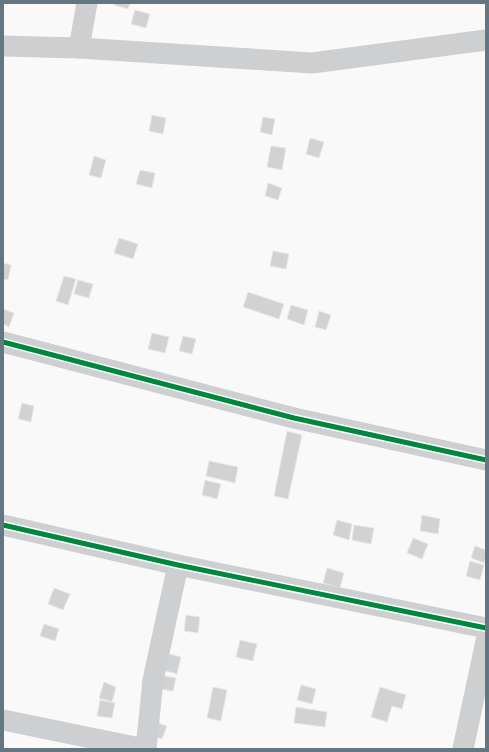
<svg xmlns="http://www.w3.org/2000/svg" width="489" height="752" font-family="'Asap Condensed',sans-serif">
<rect width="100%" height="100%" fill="#f9f9f9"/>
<g fill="#d0d2d3" stroke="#e8e8e8">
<polygon points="115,3 130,3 128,9 114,5"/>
<polygon points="135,10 150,14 146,28 131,24"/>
<polygon points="152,115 166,118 163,134 149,131"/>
<polygon points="263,117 275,119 272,135 260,132"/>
<polygon points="310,138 324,142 319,158 306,154"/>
<polygon points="271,146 286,148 282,170 267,167"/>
<polygon points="94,156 106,160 101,178 89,175"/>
<polygon points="140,170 155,173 152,188 136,184"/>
<polygon points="268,183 282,188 278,200 265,196"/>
<polygon points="119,238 138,244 133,259 114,253"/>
<polygon points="273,251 289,254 286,269 270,266"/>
<polygon points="3,263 11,265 8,280 3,279"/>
<polygon points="64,276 76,279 68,305 56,301"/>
<polygon points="78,280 93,284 89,298 74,294"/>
<polygon points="248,292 284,304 279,319 243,307"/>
<polygon points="291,305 308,310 304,325 287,319"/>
<polygon points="3,309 14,313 9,327 3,324"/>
<polygon points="319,311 331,315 326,330 315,327"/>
<polygon points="152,333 169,337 165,353 148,349"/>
<polygon points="183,336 196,339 192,354 179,351"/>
<polygon points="22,403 34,406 31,422 18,419"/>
<polygon points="287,431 302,435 288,499 274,496"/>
<polygon points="209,461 238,467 235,483 206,476"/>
<polygon points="205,480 221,484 217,499 202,495"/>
<polygon points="422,515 440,519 438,534 420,531"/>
<polygon points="337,520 352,524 349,540 333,535"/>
<polygon points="354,525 374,528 371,544 352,540"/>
<polygon points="413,538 428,544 422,559 407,553"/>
<polygon points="475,546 486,550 486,556 484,563 471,558"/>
<polygon points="470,561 484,565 480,580 466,576"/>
<polygon points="327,568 344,573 340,588 323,583"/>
<polygon points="54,588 70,594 63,610 48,604"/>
<polygon points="186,615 200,617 198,633 184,631"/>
<polygon points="44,624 59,629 55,641 40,636"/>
<polygon points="240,640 257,644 253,661 236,657"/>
<polygon points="166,653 181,657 177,674 162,670"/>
<polygon points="161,675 176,678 173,691 159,689"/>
<polygon points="104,682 116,687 112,702 99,698"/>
<polygon points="301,685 316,689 312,704 297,700"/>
<polygon points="213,687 227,690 221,721 207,718"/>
<polygon points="380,687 406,695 402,709 392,706 387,722 371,717"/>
<polygon points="100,700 115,703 112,718 97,716"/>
<polygon points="296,707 327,712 325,727 294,723"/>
<polygon points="152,721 167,726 162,739 147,734"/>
</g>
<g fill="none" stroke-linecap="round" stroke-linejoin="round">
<g stroke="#cecfd0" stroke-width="21">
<polyline points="3,46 79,48 312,63 486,40"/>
<polyline points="79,48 87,3"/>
<polyline points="3,342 294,418 486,460"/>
<polyline points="3,525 178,565 486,628"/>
<polyline points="3,720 145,749"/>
<polyline points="146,749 153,680 178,565"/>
<polyline points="463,749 486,641"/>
</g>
<g stroke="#fff" stroke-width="8">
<g id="cycleway">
<polyline points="3,342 294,418 486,460"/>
<polyline points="3,525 178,565 486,628"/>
</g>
</g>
<use href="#cycleway" stroke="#00873e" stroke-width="5"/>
</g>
<rect width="489" height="752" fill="none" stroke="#657683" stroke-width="8"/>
</svg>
